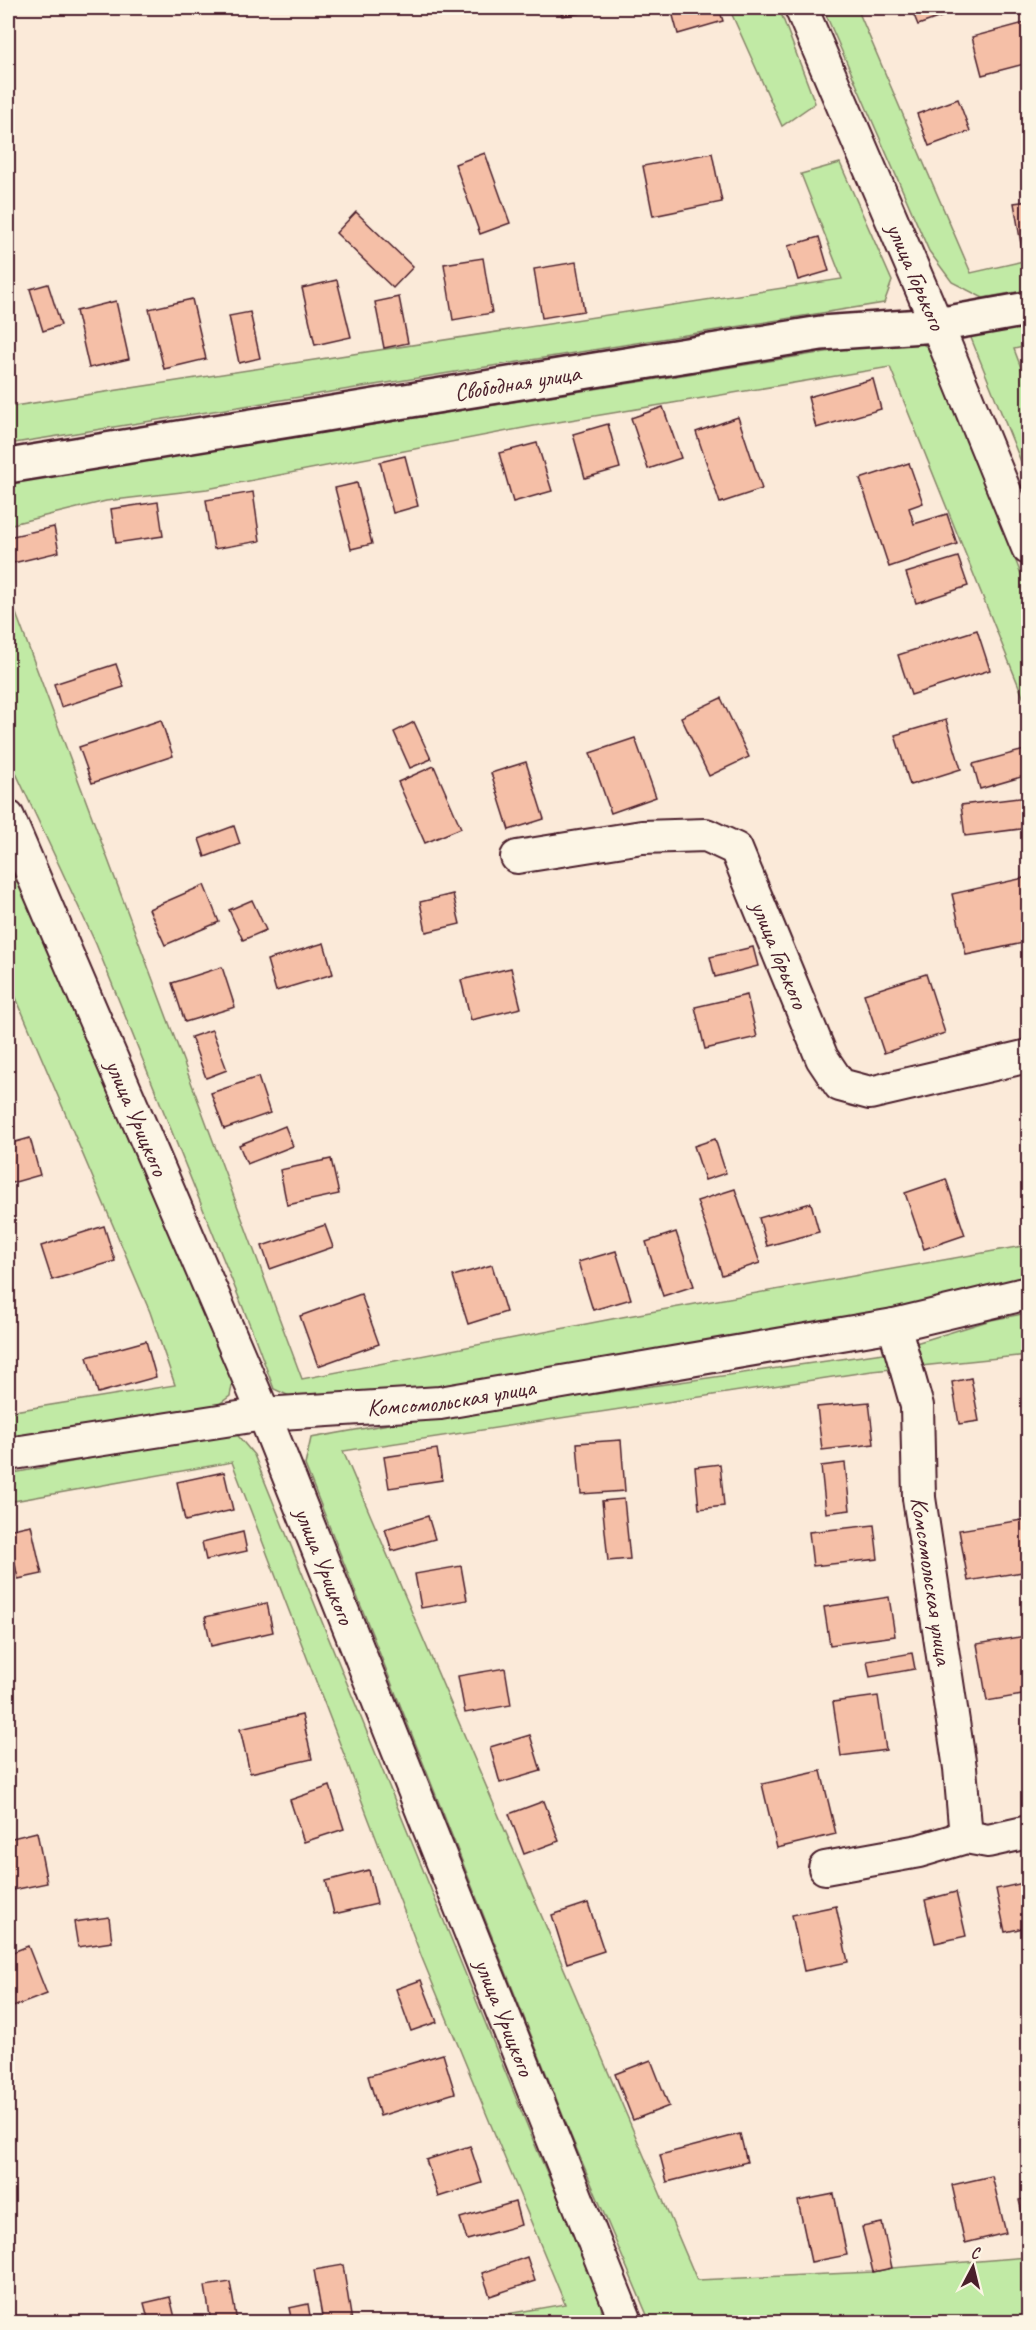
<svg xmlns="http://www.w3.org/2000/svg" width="1036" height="2330" font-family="Caveat,sans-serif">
<rect width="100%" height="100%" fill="#fbead9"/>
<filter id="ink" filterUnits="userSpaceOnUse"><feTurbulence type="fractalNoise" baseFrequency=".0167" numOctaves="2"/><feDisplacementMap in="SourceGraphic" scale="12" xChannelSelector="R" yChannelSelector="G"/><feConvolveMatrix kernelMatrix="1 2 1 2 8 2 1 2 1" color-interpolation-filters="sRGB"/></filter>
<g filter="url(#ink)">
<g fill="#c1eaa5" stroke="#868468" stroke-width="1.5">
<polygon points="729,8 779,8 815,103 782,126"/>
<polygon points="823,8 857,8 971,273 1028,260 1028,290 983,298 952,282 929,251"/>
<polygon points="840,163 892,281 884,303 8,444 8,407 842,279 801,174"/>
<polygon points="1028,320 1028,346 1014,349 1028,386 1028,479 971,338 981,328"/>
<polygon points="913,338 929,348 1028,591 1028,709 890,367 534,426 207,489 106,501 8,525 8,483"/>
<polygon points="8,592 302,1379 622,1317 1028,1245 1028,1280 885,1319 419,1396 298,1400 274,1389 252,1330 96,944 8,756"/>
<polygon points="8,852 234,1375 230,1396 214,1408 8,1440 8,1412 175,1385 150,1312 8,979"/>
<polygon points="1028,1313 1028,1355 872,1371 343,1451 697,2280 873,2272 892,2268 1028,2257 1028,2316 963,2322 650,2322 571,2136 305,1465 311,1438 400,1422 883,1353 991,1320"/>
<polygon points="234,1431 254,1455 538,2152 601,2298 602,2322 461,2322 565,2304 422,1958 232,1462 8,1502 8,1474"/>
</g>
<g fill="#f5bfa7" stroke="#4a1f2b" stroke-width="1.5">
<polygon points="560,8 615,8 562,16"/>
<polygon points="688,8 719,8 723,21 678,34 672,12"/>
<polygon points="911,8 966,8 918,25"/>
<polygon points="1028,22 1028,63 982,75 972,37"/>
<polygon points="958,99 970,131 929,146 917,114"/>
<polygon points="485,153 510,223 480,234 455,164"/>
<polygon points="712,153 722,202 653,216 643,166"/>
<polygon points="1028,201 1028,249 1022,250 1014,203"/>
<polygon points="356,212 413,267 393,288 336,233"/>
<polygon points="819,237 829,271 798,280 788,246"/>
<polygon points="483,258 492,313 453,320 444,264"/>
<polygon points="576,262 584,311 542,318 534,269"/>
<polygon points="337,280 351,337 315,345 302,288"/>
<polygon points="48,284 61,325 43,331 30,289"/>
<polygon points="399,297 408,343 384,348 375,302"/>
<polygon points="192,299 206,359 164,369 149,309"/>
<polygon points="116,301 129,359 89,368 76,311"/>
<polygon points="250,312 260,358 239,363 229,316"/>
<polygon points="873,379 881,409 816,428 808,397"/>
<polygon points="663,407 681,458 648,469 631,418"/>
<polygon points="738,417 762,489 720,503 696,432"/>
<polygon points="608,424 620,468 585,478 573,434"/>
<polygon points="537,443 552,491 513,502 499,453"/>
<polygon points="405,456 418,506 393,513 380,462"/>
<polygon points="909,463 923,503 909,508 914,524 947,514 957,544 889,567 860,479"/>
<polygon points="357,483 372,544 351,549 335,488"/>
<polygon points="253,492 260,541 214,549 206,500"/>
<polygon points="158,502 163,536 116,543 111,509"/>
<polygon points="54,527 59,552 9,564 8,537"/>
<polygon points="958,557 968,586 916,603 906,573"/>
<polygon points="977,630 990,670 911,695 898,655"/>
<polygon points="116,664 124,687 61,707 54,684"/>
<polygon points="721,698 749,757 709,776 681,717"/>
<polygon points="161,720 173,756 92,783 79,747"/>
<polygon points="946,720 961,769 910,785 895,735"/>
<polygon points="414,722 431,759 410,768 394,732"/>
<polygon points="635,738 656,797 611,813 590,753"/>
<polygon points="1028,749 1028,775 980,789 973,764"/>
<polygon points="526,762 544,819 509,830 491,773"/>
<polygon points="434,766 461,828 425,843 398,782"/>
<polygon points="1028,797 1028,828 965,836 961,805"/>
<polygon points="234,826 240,844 205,857 199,839"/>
<polygon points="1028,877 1028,942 966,955 952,894"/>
<polygon points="204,885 219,922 165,945 149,909"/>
<polygon points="453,894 460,924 426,932 420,902"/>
<polygon points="252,900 266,930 243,940 229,910"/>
<polygon points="324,943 333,974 276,991 267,960"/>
<polygon points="753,947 758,966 715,977 710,957"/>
<polygon points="222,967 235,1007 185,1022 172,983"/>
<polygon points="511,968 521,1008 471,1020 461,980"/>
<polygon points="926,974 945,1033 884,1053 864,994"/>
<polygon points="747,995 757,1037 705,1049 695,1007"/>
<polygon points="212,1030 227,1070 206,1078 191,1037"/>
<polygon points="258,1077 270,1113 224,1129 211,1093"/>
<polygon points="285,1126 293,1146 247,1164 239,1145"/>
<polygon points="30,1138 40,1175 8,1184 8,1144"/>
<polygon points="715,1139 726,1173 705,1180 694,1146"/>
<polygon points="331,1159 339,1194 287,1205 280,1170"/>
<polygon points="946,1179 965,1235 924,1249 905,1193"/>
<polygon points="735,1189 760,1263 722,1275 697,1201"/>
<polygon points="811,1203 819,1232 767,1246 759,1218"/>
<polygon points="325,1225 333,1247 270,1269 262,1246"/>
<polygon points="104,1226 115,1261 52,1280 41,1246"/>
<polygon points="676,1232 694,1286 663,1296 646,1242"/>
<polygon points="616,1251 631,1299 593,1310 578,1262"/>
<polygon points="492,1265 506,1312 468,1324 453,1276"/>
<polygon points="361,1294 379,1344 318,1366 300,1316"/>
<polygon points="146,1341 156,1377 98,1393 87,1357"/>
<polygon points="971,1378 979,1421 959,1424 952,1382"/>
<polygon points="869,1402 874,1444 822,1450 817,1407"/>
<polygon points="621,1440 625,1491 581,1494 577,1443"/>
<polygon points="437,1449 442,1480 389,1488 384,1457"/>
<polygon points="845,1463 850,1510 826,1513 821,1466"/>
<polygon points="720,1464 724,1506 699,1509 695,1467"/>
<polygon points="224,1472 233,1510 185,1521 177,1482"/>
<polygon points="624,1499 630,1559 608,1561 602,1501"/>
<polygon points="428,1516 435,1539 392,1551 385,1529"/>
<polygon points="1028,1519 1028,1571 968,1581 959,1530"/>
<polygon points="31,1525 42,1574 18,1579 8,1530"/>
<polygon points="874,1525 878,1559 813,1566 809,1532"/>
<polygon points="243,1532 247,1551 206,1560 202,1542"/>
<polygon points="461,1566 467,1600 421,1608 415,1574"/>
<polygon points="889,1597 895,1636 830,1645 824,1607"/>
<polygon points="267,1603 273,1632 211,1646 205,1617"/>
<polygon points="1025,1636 1028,1655 1028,1694 987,1701 977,1644"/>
<polygon points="912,1653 915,1669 870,1677 867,1661"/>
<polygon points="505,1668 511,1705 465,1713 458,1676"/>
<polygon points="878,1696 886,1750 841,1756 833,1702"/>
<polygon points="302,1715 312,1759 250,1773 240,1729"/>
<polygon points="530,1735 541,1771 500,1783 490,1747"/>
<polygon points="821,1771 836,1834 777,1848 762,1784"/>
<polygon points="330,1786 344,1829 304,1842 290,1800"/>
<polygon points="544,1801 559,1841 524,1854 509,1814"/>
<polygon points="37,1832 47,1883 8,1891 8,1839"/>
<polygon points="369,1870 377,1904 334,1914 326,1881"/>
<polygon points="1028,1882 1028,1927 1005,1932 996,1889"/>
<polygon points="956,1892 966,1936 935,1943 925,1900"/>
<polygon points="588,1903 604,1951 567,1963 552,1915"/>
<polygon points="836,1906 848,1962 804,1971 792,1915"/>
<polygon points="109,1917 112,1942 78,1947 74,1922"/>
<polygon points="28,1946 47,1994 8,2009 8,1954"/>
<polygon points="421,1980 437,2022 411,2031 396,1989"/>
<polygon points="443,2054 455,2093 380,2116 368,2076"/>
<polygon points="651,2060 669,2106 633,2120 615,2074"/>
<polygon points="740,2134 747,2162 667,2182 660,2155"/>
<polygon points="470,2146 482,2183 438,2197 426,2160"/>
<polygon points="992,2176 1006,2233 965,2243 952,2185"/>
<polygon points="834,2194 847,2255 811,2262 798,2201"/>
<polygon points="1028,2198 1028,2236 1019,2200"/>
<polygon points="515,2202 521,2225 467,2240 460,2218"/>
<polygon points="882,2223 892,2268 873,2272 862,2227"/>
<polygon points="527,2257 535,2281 490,2296 482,2273"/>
<polygon points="343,2265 352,2322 323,2322 314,2270"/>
<polygon points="230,2282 237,2322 211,2322 205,2286"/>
<polygon points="170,2297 176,2322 149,2322 144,2303"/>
<polygon points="308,2304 311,2322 292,2322 289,2308"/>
</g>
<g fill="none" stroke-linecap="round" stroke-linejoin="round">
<g stroke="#4a1f2b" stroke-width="36">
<g id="street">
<path id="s1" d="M801,8L937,325L1028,548"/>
<path id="s2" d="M8,817L264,1414L626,2322"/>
<path id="s3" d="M517,857L642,837L706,835L736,849L822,1058L840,1085L870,1093L1028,1056"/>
<path id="s4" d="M894,1325L917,1406L919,1498L960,1768L966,1837"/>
<path id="s5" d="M8,1454L264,1414L440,1403L894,1325L1028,1293"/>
<polyline points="825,1868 919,1851 966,1837 988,1841 1028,1832"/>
</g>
</g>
<g stroke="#4a1f2b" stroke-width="38">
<g id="secondary">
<path id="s6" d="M8,466L821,333L937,325L1028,309"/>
</g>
</g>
<use href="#street" stroke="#fcf5e5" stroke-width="32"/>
<use href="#secondary" stroke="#fcf5e5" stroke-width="33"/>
</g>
</g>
<g text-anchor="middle" stroke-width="5" stroke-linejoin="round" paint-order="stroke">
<g font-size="24" fill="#4a1f2b" stroke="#fcf5e5">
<text dy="8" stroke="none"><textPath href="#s1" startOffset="292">улица Горького</textPath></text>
<text dy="8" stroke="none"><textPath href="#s6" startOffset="516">Свободная улица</textPath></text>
<text dy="8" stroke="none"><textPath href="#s3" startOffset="338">улица Горького</textPath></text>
<text dy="8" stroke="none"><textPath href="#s2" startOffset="327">улица Урицкого</textPath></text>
<text dy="8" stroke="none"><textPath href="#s5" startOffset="447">Комсомольская улица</textPath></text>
<text dy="8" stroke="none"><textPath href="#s2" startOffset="813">улица Урицкого</textPath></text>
<text dy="8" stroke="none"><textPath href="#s4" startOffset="260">Комсомольская улица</textPath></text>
<text dy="8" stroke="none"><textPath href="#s2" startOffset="1299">улица Урицкого</textPath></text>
</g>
</g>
<rect width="1036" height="2330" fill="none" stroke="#fcf5e5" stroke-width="30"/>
<rect x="15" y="15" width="1006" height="2300" fill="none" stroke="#4a1f2b" stroke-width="2" filter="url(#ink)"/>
<g transform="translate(973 2267) rotate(7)" stroke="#fcf5e5" stroke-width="4.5" paint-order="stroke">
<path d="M0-4.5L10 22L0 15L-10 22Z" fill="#4a1f2b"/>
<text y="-9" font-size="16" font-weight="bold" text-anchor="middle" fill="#4a1f2b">С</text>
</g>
</svg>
